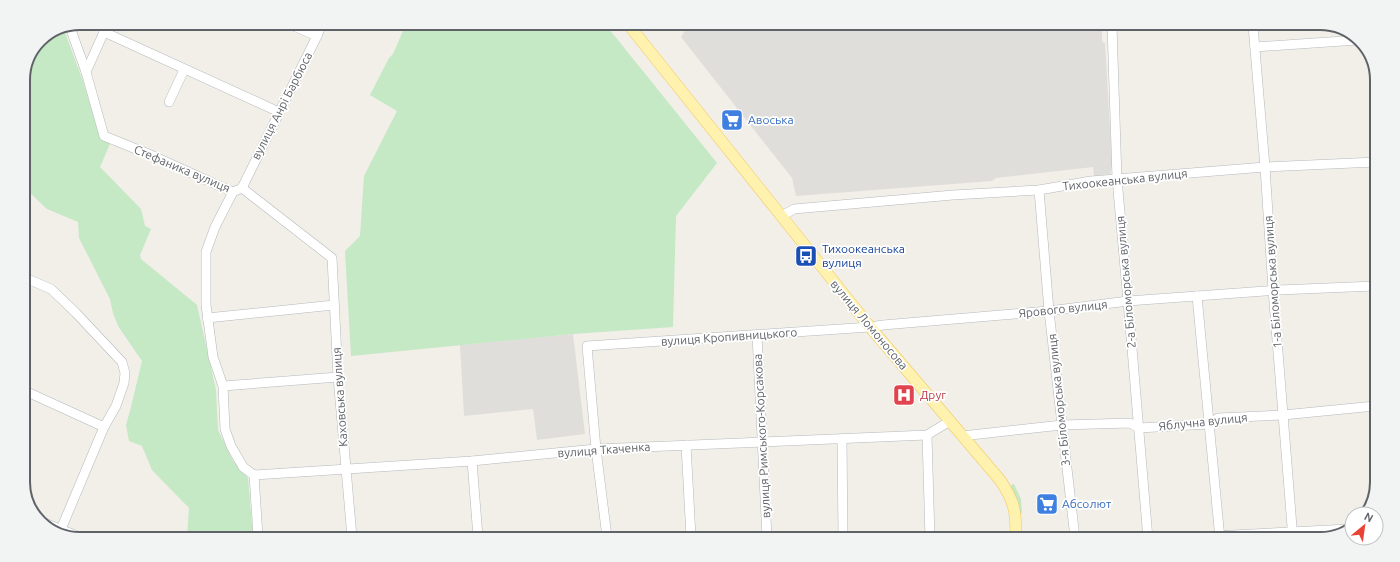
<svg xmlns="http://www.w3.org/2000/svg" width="1400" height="562" font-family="Ubuntu,sans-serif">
<rect width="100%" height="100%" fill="#f1efe8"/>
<g fill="#e0deda">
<polygon points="688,25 1102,26 1102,42 1105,43 1112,165 1110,174 1094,176 1093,167 996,178 992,181 796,196 792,178 681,37"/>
<polygon points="573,334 585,434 537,440 533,409 464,416 460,345"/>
</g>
<g fill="#c5e8c5">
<polygon points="406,24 605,24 717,163 676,216 673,327 573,334 351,356 345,251 360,236 364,176 397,111 370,95 389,58 393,54"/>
<polygon points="64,30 83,81 100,138 110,144 100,167 141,209 145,226 151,229 140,255 141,259 197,305 216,390 218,430 233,461 248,478 253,536 187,536 189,508 152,470 142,446 129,441 126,425 130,411 142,361 118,326 113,313 110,299 79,238 78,222 47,209 23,186 23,77 40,40"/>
<polygon points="1013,484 1014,484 1021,499 1022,513 1019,513 1017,499 1010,486"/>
</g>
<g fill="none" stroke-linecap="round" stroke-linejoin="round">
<g stroke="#b5b8bc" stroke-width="10">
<g id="minor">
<polyline points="289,24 317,36"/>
<polyline points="1112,26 1117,179 1128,301 1148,539"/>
<polyline points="1253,26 1265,167 1273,290 1293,539"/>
<polyline points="70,27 86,72 104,136 151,155 233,192 242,188 332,258 338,377 352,537"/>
<polyline points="104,32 279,112"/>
<polyline points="1255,47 1358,40"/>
<polyline points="86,72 108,23"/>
<polyline points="169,102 184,70"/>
<polyline points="242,188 317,36 322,24"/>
<polyline points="1039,190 1049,311 1075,538"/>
<polyline points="233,192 215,227 206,252 206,305 213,357 223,386 225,429 231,446 243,467 254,475"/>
<polyline points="782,218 787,213 794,209 953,195 1039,190 1091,181 1265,167 1376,162"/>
<polyline points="23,277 51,289 76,313 122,362 125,373 124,383 116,406 104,427 59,534"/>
<polyline points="1197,296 1220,539"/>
<polyline points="207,318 334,305"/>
<polyline points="757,335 767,538"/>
<polyline points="223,386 338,377"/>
<polyline points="23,390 104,427"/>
<polyline points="927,435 930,538"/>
<polyline points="962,436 1062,425 1130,423 1139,428 1209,424 1218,418 1283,415 1375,406"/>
<polyline points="842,439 843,538"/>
<polyline points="686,445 691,537"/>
<polyline points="472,461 478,537"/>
<polyline points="254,475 472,461 596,449 927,435 950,421"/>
<polyline points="254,475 258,536"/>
<polyline points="42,522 77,536"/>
<polyline points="607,537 596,449 587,346 870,327 883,325 1049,311 1128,301 1279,290 1375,286"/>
<polyline points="1153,539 1349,529"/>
</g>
</g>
<g stroke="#f2c960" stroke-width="12">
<path id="major" d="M628,24L870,327L1000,480C1015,502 1016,512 1016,538"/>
</g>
<use href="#minor" stroke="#fff" stroke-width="9"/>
<use href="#major" stroke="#fff2af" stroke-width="11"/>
</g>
<defs>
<g id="supermarket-square" transform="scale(1.15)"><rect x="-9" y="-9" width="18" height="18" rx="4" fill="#3f7fe0" stroke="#fff"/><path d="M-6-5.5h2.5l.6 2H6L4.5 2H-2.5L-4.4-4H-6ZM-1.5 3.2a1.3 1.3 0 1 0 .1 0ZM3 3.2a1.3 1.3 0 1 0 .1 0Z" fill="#fff"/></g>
<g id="bus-square" transform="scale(1.15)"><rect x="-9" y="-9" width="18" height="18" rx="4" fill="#1a4fb4" stroke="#fff"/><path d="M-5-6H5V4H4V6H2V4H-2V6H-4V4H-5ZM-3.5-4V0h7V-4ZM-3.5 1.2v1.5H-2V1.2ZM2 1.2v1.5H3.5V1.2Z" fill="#fff"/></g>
<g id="hospital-square" transform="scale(1.15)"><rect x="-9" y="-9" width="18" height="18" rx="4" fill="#e0444e" stroke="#fff"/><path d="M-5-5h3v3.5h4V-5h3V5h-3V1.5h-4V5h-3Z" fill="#fff"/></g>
</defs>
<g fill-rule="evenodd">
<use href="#supermarket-square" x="732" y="120"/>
<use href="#bus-square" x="806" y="256"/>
<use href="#hospital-square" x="904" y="395"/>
<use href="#supermarket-square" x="1047" y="504"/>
</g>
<g text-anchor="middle" stroke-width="3.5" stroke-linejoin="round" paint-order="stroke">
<g font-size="12" fill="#5f6368" stroke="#fff">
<text transform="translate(282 106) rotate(-63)" y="4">вулиця Анрі Барбюса</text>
<text transform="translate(182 169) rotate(23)" y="4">Стефаника вулиця</text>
<text transform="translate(1125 180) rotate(-6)" y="4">Тихоокеанська вулиця</text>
<text transform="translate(1126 282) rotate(-95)" y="4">2-а Біломорська вулиця</text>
<text transform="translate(1273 282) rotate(-94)" y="4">1-а Біломорська вулиця</text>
<text transform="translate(1063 309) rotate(-6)" y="4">Ярового вулиця</text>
<text transform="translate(869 325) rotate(50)" y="4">вулиця Ломоносова</text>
<text transform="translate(729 337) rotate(-4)" y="4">вулиця Кропивницького</text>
<text transform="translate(340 397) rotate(-94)" y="4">Каховська вулиця</text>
<text transform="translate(1059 400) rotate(-96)" y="4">3-я Біломорська вулиця</text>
<text transform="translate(1203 422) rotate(-6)" y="4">Яблучна вулиця</text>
<text transform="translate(762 436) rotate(-93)" y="4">вулиця Римського-Корсакова</text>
<text transform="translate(604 450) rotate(-4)" y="4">вулиця Ткаченка</text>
</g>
<g font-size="12" fill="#366cbe" stroke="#fff" text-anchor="start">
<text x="748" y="124">Авоська</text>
<text x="1062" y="508">Абсолют</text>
</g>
<g font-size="12" fill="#164399" stroke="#fff" text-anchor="start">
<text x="822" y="253">Тихоокеанська<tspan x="822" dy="14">вулиця</tspan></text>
</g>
<g font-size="12" fill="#be3a42" stroke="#fff" text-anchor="start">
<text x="920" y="399">Друг</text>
</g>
</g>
<path d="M0 0H1400V562H0ZM80 30H1320A50 50 0 0 1 1370 80V482A50 50 0 0 1 1320 532H80A50 50 0 0 1 30 482V80A50 50 0 0 1 80 30Z" fill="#f2f3f3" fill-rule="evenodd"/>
<path fill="none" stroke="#5f6368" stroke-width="2" d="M80 30H1320A50 50 0 0 1 1370 80V482A50 50 0 0 1 1320 532H80A50 50 0 0 1 30 482V80A50 50 0 0 1 80 30Z"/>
<g transform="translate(1364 526) rotate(29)"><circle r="19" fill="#ffffff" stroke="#bfc1c3"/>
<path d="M0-3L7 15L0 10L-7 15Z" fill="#ea4335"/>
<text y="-6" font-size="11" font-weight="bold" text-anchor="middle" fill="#5f6368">N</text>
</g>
</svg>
